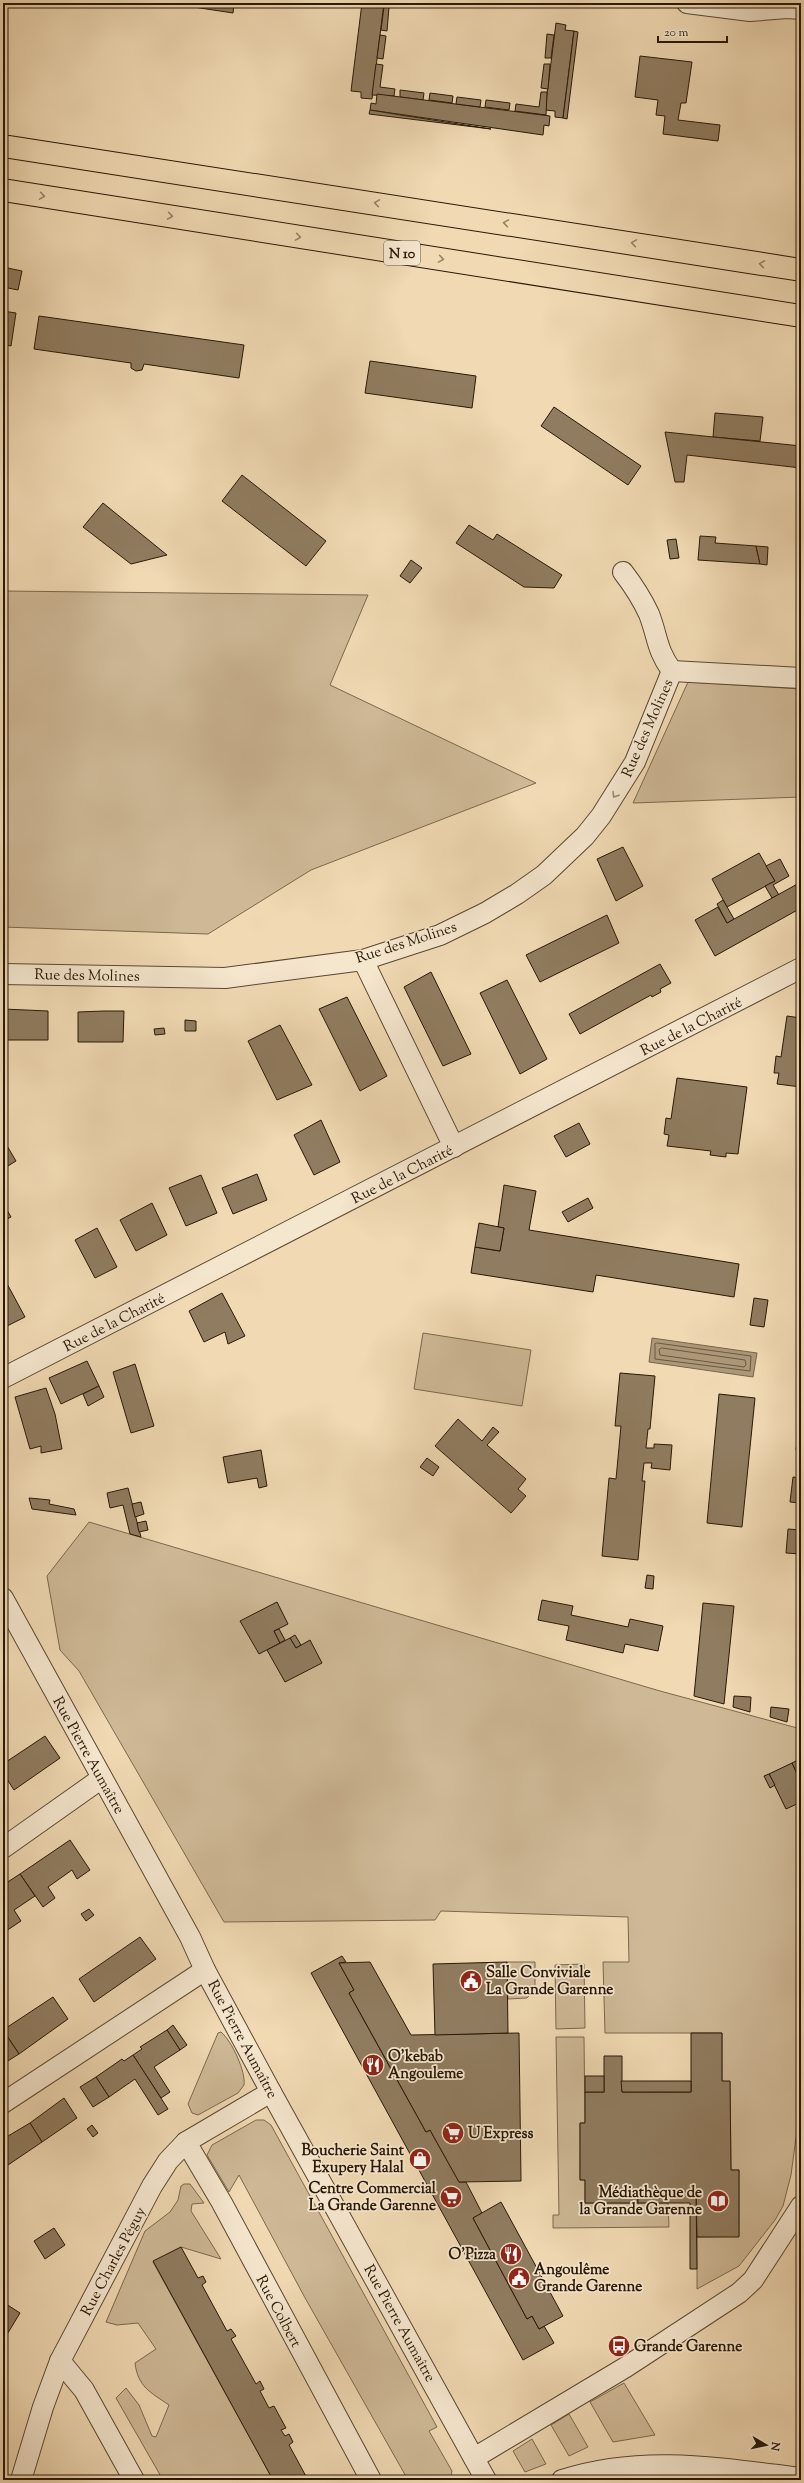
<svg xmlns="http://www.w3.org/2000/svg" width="804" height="2483" font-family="'Sorts Mill Goudy',serif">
<rect width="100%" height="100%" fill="#f0d9b3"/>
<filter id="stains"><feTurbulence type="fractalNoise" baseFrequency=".005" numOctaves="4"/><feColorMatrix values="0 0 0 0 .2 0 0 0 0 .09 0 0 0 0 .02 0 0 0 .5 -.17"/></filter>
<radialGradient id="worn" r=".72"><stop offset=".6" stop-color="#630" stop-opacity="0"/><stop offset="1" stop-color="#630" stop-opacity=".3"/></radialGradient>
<g fill="#ceb896" stroke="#7c684e">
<polygon points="3,591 368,595 330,685 536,783 311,870 208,934 3,927"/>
<polygon points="688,682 801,689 801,797 633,803"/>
<polygon points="423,1333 531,1350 522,1406 414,1389"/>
<polygon points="89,1522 660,1691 801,1729 801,2100 791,2175 783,2206 775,2220 739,2266 697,2289 697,2237 739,2236 739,2170 731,2170 730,2082 722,2081 722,2033 605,2033 603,1962 629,1962 628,1917 441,1911 435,1920 224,1922 79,1671 60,1650 47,1576"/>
<polygon points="507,1962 535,1962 535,1989 527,1998 508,1999"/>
<polygon points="584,1964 585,2028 556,2029 555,1965"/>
<path d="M221,2032C232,2041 246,2072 244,2085L238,2093L198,2115L192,2113L188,2104L218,2033Z"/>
<polygon points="556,2037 584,2037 585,2123 580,2123 580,2180 585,2180 585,2203 668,2203 669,2227 553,2228 553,2215 559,2215"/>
<polygon points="256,2120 264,2120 271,2125 437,2427 429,2431 452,2471 450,2480 408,2480 304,2296 239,2175 229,2192 207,2155 212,2145"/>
<path d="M184,2184H190L204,2203L192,2204L191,2211L221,2259L181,2247L153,2262L273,2480H163L116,2398L126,2388L139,2405L152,2436L156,2437L169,2405C150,2392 138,2387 135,2363L156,2349L138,2323L117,2325L106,2322L145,2231L170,2212L178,2200L181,2186Z"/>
<polygon points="624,2383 655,2435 613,2442 590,2402"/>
<polygon points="569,2414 588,2447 569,2456 551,2425"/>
<polygon points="532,2439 546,2464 525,2472 513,2451"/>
</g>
<polygon fill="#ac9778" stroke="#78644a" points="652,1338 757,1353 753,1377 649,1362"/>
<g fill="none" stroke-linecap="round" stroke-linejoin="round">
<g stroke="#6a583f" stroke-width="1">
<polygon points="657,1343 751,1356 750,1371 655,1359 655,1344"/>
<polygon points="662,1348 745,1360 746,1365 744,1367 660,1355 659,1350"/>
</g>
</g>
<g fill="#907c60" stroke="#291806">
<polygon points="187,3 264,3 264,7 234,4 233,13 187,6"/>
<polygon points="362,3 384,3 372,99 361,98 361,92 351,91"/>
<polygon points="384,7 389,7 387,31 381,30"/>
<polygon points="556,23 566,25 565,30 574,31 563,118 555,117 555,111 545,110"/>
<polygon points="574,31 578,32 567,119 563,118"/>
<polygon points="547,34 554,35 551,58 545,58"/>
<polygon points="380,35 386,36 383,59 377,58"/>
<polygon points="640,56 692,62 686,103 681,103 678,120 720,125 718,141 663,134 665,116 656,115 658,100 635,97"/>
<polygon points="376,64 383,65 380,87 395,89 394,96 372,95"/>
<polygon points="544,64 550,64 548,89 541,88"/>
<polygon points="400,90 424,93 423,100 400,97"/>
<polygon points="541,92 547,92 546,115 515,111 516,104 539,107"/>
<polygon points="430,93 453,96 452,103 429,100"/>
<polygon points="377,94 550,116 549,126 544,125 543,135 370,110 371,103 376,104"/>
<polygon points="457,97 481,100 480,107 456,104"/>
<polygon points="486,100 510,103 509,110 485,107"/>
<polygon points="370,110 407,116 491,129 369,114"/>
<polygon points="3,267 22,271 18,290 3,287"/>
<polygon points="3,311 16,313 11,346 3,344"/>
<polygon points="39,316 244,345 239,378 144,364 142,370 136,371 131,368 131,363 34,349"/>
<polygon points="370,361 476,376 472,408 365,393"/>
<polygon points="554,407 641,466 628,485 541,426"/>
<polygon points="715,413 763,417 760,441 713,437"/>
<polygon points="665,432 801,446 801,468 687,455 684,482 675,482"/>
<polygon points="242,475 326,541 306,566 222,501"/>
<polygon points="103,503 167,555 131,564 83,527"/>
<polygon points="469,525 493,540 497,534 562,575 554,588 524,587 456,543"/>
<polygon points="700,536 716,537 715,543 756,546 760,564 698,560"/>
<polygon points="676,539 679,558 670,559 667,540"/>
<polygon points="756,546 768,547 767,565 760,564"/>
<polygon points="411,560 422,568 410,583 400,576"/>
<polygon points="623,847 643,886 616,901 597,859"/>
<polygon points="759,853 775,881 727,907 712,879"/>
<polygon points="780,859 789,876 773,885 779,895 772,898 765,886 775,881 766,866"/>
<polygon points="801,882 801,908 715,956 695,920 718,907 727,923"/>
<polygon points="723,900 734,919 727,923 717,904"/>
<polygon points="607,915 619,943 540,982 526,955"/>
<polygon points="660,964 671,983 660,989 661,992 652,997 651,995 580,1034 569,1014"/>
<polygon points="431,972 471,1054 443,1066 404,987"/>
<polygon points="507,980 547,1059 520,1074 480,993"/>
<polygon points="347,997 387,1076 360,1091 319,1009"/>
<polygon points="3,1009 48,1011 48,1040 3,1040"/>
<polygon points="104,1011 124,1011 123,1042 78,1042 78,1012"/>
<polygon points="787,1016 801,1018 801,1087 777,1084 779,1073 774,1073 776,1056 781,1057"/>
<polygon points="185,1020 196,1021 196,1031 185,1031"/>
<polygon points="280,1025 312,1085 277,1100 248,1041"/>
<polygon points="164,1028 165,1034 155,1035 154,1029"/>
<polygon points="677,1078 747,1087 738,1154 726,1153 726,1157 710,1155 711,1151 667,1146 669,1135 664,1134 666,1118 671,1119"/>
<polygon points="321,1120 340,1162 314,1175 294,1135"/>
<polygon points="579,1123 590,1144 566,1157 554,1136"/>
<polygon points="3,1139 16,1161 3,1169"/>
<polygon points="257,1174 267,1200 233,1214 222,1188"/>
<polygon points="201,1175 217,1213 186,1226 169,1188"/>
<polygon points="504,1185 536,1191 529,1230 739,1264 734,1297 596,1275 593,1292 471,1273 475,1247 500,1251 504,1228 498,1227"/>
<polygon points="588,1198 593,1208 568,1222 562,1212"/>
<polygon points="3,1203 11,1217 3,1221"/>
<polygon points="152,1203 167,1235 136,1251 120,1220"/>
<polygon points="479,1223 504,1228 500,1251 475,1247"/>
<polygon points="97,1228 117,1267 95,1278 75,1240"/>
<polygon points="5,1280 25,1317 3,1328 3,1281"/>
<polygon points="222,1293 245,1336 228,1344 225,1332 204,1342 189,1311"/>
<polygon points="754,1298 768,1300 764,1327 750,1325"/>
<polygon points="87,1361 99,1386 61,1404 49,1378"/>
<polygon points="135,1364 154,1426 131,1433 113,1372"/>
<polygon points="620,1373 655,1376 650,1429 648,1429 646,1448 654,1448 654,1444 672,1445 670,1470 651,1468 652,1463 644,1463 642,1481 645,1481 638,1560 602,1556 609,1478 616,1479 621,1426 615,1426"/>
<polygon points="99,1386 104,1397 88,1406 83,1394"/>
<polygon points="46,1388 55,1414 62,1449 41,1453 41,1446 30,1449 15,1397"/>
<polygon points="719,1394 755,1398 742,1527 707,1523"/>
<polygon points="458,1419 482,1441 493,1427 499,1432 487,1445 526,1479 518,1489 526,1496 511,1513 435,1446"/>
<polygon points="799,1426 801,1426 801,1451 796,1450"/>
<polygon points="261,1450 267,1486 259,1488 257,1478 228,1483 223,1457"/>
<polygon points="427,1458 439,1467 433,1476 420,1467"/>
<polygon points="793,1477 801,1478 801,1503 790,1502"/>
<polygon points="128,1488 132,1503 141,1537 130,1534 123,1505 110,1508 107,1493"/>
<polygon points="29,1498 50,1500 49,1504 74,1509 76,1515 32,1509"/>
<polygon points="141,1502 144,1514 135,1517 132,1504"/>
<polygon points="146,1521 148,1530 139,1532 137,1523"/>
<polygon points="788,1529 801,1530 801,1554 786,1553"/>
<polygon points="647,1575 654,1576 653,1589 645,1588"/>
<polygon points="542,1600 573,1606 571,1615 628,1627 630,1619 663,1626 658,1651 625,1644 623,1653 566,1640 569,1626 538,1620"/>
<polygon points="277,1602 288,1624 274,1631 280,1643 259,1654 240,1621"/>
<polygon points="703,1603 734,1606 724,1704 694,1696"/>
<polygon points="279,1629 285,1640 280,1643 274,1631"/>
<polygon points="295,1635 301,1645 296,1648 290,1638"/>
<polygon points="290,1638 296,1648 310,1640 322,1663 285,1682 267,1650"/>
<polygon points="734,1696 751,1697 750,1712 733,1707"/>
<polygon points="771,1707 789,1709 787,1722 770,1717"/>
<polygon points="45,1736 60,1758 14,1790 3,1773 3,1764"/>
<polygon points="798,1760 801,1773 797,1774 792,1763"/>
<polygon points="792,1763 797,1774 801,1773 801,1802 786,1809 769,1774"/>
<polygon points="769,1774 775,1785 770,1788 764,1776"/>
<polygon points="70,1840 90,1870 77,1879 72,1870 48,1887 55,1898 43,1907 20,1874"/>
<polygon points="20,1874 35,1896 14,1910 21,1921 3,1933 3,1885"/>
<polygon points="89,1909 94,1915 86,1921 81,1914"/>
<polygon points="140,1937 156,1959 94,2002 79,1979"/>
<polygon points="342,1956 346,1962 339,1963 354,1990 349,1993 426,2132 430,2130 459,2182 466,2182 482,2213 473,2218 527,2319 532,2316 539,2329 544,2326 554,2343 523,2360 311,1973"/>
<polygon points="370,1962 411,2035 519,2033 521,2181 459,2182 430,2130 426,2132 349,1993 354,1990 339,1963"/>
<polygon points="507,1962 508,2033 435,2035 433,1964"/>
<polygon points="53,1997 68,2019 19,2054 3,2030"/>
<polygon points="173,2025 187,2045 180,2050 167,2030"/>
<polygon points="3,2030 19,2054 3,2064"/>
<polygon points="167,2030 180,2050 154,2067 170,2092 161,2098 133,2055 142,2049 140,2047"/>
<polygon points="691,2033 722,2033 722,2081 730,2081 731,2170 739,2170 739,2237 697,2237 696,2192 666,2192 666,2198 638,2198 638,2203 585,2203 585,2180 580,2180 580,2123 585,2123 585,2092 604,2092 604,2056 622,2056 622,2092 691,2092"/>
<polygon points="133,2055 168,2109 158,2115 135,2079 109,2097 96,2077 122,2059 124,2061"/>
<rect x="585" y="2076" width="19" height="16"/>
<polygon points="96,2077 109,2097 93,2107 80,2087"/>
<polygon points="621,2081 691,2081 691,2092 622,2092"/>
<polygon points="64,2098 77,2118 42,2142 30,2123"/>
<polygon points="30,2123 42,2142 8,2165 3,2158 3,2139"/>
<polygon points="92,2125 98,2133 93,2137 87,2129"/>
<polygon points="666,2192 696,2192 697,2269 690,2269 690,2203 638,2203 638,2198 666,2198"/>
<polygon points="501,2202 563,2316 539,2329 532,2316 527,2319 473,2218"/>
<polygon points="54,2228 65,2245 45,2259 34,2241"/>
<polygon points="181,2247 198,2278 203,2276 206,2282 202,2285 227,2331 231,2329 236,2336 231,2339 256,2384 260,2381 264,2389 260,2391 269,2408 274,2406 286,2428 281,2430 285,2436 289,2434 293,2442 289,2445 308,2480 273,2480 153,2261"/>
<polygon points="3,2302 20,2313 3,2341"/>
</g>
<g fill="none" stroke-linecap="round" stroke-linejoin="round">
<g stroke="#5b4831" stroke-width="22">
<g id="minor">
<polyline points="687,3 750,11 787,8 801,9"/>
<path d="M623,572C633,585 642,599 649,614C658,637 656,649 672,671"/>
<polyline points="672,671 801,678"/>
<polyline points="363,960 454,1147"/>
<polyline points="3,974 225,978 363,960 440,935 485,913 517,894 544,875 585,836 601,816 635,762 672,671"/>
<polyline points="3,1378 801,968"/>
<polyline points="3,1598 190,1937 205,1970 271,2092 486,2480"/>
<polyline points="3,1848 102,1778"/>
<polyline points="3,2103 205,1970"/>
<polyline points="186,2142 222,2203 371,2480"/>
<polyline points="60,2361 84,2390 134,2480"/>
<polyline points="474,2458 626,2367 739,2293 753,2280 801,2206"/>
<polyline points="21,2480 43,2407 60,2361 152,2186 168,2161 186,2142 271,2092"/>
<path d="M562,2480C643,2454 719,2468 801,2478"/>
</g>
</g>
<g stroke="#291806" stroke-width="24">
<g id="trunk">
<polyline points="3,146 801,270"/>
<polyline points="3,190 801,316"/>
</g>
</g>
<use href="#minor" stroke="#f5e6ce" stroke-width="20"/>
<use href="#trunk" stroke="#f0d9b3" stroke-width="22"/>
</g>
<defs><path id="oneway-chevron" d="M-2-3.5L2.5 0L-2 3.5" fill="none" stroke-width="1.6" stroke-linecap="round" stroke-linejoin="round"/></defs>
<g stroke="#968265">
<use href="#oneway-chevron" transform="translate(42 196) rotate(9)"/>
<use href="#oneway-chevron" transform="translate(377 203) rotate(-171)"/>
<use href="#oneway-chevron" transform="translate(170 216) rotate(9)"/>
<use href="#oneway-chevron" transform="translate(506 223) rotate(-171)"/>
<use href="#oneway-chevron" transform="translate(298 237) rotate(9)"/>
<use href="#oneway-chevron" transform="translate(634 243) rotate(-171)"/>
<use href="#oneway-chevron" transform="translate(441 259) rotate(9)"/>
<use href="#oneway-chevron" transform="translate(762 264) rotate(-171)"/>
</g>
<use stroke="#998974" href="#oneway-chevron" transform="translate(615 795) rotate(122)"/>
<defs>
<g id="civic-disc" transform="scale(1.15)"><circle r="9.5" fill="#8f2418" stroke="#f5e6ce"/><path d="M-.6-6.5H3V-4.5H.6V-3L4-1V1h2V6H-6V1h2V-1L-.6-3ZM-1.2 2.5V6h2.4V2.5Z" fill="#fff"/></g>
<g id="restaurant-disc" transform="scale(1.15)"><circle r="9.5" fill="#8f2418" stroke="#f5e6ce"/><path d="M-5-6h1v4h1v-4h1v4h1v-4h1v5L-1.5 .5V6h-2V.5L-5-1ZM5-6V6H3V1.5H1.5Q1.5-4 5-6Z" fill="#fff"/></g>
<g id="supermarket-disc" transform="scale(1.15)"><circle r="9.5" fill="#8f2418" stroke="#f5e6ce"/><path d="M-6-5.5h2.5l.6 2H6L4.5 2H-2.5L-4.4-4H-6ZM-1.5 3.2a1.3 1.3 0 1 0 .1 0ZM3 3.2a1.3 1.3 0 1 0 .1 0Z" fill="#fff"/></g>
<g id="shop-disc" transform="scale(1.15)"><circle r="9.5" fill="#8f2418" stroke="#f5e6ce"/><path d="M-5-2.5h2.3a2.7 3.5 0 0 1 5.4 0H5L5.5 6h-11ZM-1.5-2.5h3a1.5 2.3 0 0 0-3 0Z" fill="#fff"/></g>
<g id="library-disc" transform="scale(1.15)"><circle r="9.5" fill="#8f2418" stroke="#f5e6ce"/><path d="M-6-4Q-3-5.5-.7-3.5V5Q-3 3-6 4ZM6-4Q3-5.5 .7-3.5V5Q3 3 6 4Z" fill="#fff"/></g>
<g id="bus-disc" transform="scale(1.15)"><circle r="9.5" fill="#8f2418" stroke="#f5e6ce"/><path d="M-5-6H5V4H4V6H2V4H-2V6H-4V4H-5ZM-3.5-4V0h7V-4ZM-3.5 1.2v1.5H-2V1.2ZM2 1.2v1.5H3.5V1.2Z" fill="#fff"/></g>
</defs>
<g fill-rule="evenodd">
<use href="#civic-disc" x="471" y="1981"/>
<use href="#restaurant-disc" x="373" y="2065"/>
<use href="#supermarket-disc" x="453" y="2133"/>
<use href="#shop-disc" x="420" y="2159"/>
<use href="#supermarket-disc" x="451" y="2197"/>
<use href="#library-disc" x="718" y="2201"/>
<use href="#restaurant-disc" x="511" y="2254"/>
<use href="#civic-disc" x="519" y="2278"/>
<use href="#bus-disc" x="619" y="2346"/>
</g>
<g text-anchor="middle" stroke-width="3.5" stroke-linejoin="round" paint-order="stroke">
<rect fill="#f5e6ce" stroke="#665642" stroke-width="1" x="384" y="241" width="36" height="24" rx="3"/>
<g font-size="14" font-weight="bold" fill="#291806">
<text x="402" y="258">N 10</text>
</g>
<g font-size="15" fill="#291806" stroke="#f5e6ce">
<text transform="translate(647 728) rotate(-66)" y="5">Rue des Molines</text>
<text transform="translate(406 942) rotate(-18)" y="5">Rue des Molines</text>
<text transform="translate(87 975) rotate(1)" y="5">Rue des Molines</text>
<text transform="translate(691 1026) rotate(-27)" y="5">Rue de la Charité</text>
<text transform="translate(402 1174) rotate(-27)" y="5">Rue de la Charité</text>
<text transform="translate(114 1322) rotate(-27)" y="5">Rue de la Charité</text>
<text transform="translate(89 1755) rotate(61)" y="5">Rue Pierre Aumaître</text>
<text transform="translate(243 2039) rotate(62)" y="5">Rue Pierre Aumaître</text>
<text transform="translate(113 2261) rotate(-62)" y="5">Rue Charles Péguy</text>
<text transform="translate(279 2311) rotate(62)" y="5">Rue Colbert</text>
<text transform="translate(400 2323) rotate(61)" y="5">Rue Pierre Aumaître</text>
</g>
<g font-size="15" font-weight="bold" fill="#291806" stroke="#f5e6ce" text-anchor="start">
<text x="486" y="1977">Salle Conviviale<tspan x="486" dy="17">La Grande Garenne</tspan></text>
<text x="388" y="2061">O'kebab<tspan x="388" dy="17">Angouleme</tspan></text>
<text x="468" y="2138">U Express</text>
<text x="404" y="2155" text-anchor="end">Boucherie Saint<tspan x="404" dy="17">Exupery Halal</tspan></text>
<text x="436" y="2193" text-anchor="end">Centre Commercial<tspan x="436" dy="17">La Grande Garenne</tspan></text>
<text x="702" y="2197" text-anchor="end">Médiathèque de<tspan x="702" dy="17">la Grande Garenne</tspan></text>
<text x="496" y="2259" text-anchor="end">O'Pizza</text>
<text x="534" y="2274">Angoulême<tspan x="534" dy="17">Grande Garenne</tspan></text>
<text x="634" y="2351">Grande Garenne</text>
</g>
</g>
<rect width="804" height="2483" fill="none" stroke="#f0d9b3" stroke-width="16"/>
<rect x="4" y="4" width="796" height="2475" fill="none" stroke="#291806" stroke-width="2"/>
<rect x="8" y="8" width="788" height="2467" fill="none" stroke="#291806"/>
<g transform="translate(766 2445) rotate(99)" stroke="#f5e6ce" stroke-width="3" paint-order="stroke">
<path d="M0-3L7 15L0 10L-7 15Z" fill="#291806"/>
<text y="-6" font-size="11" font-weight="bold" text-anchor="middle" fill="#291806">N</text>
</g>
<path d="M658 36v6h69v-6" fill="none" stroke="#291806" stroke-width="2"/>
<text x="664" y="36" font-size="12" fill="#291806" stroke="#f5e6ce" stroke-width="3" paint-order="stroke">20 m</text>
<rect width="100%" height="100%" filter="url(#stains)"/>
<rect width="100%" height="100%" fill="url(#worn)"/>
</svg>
